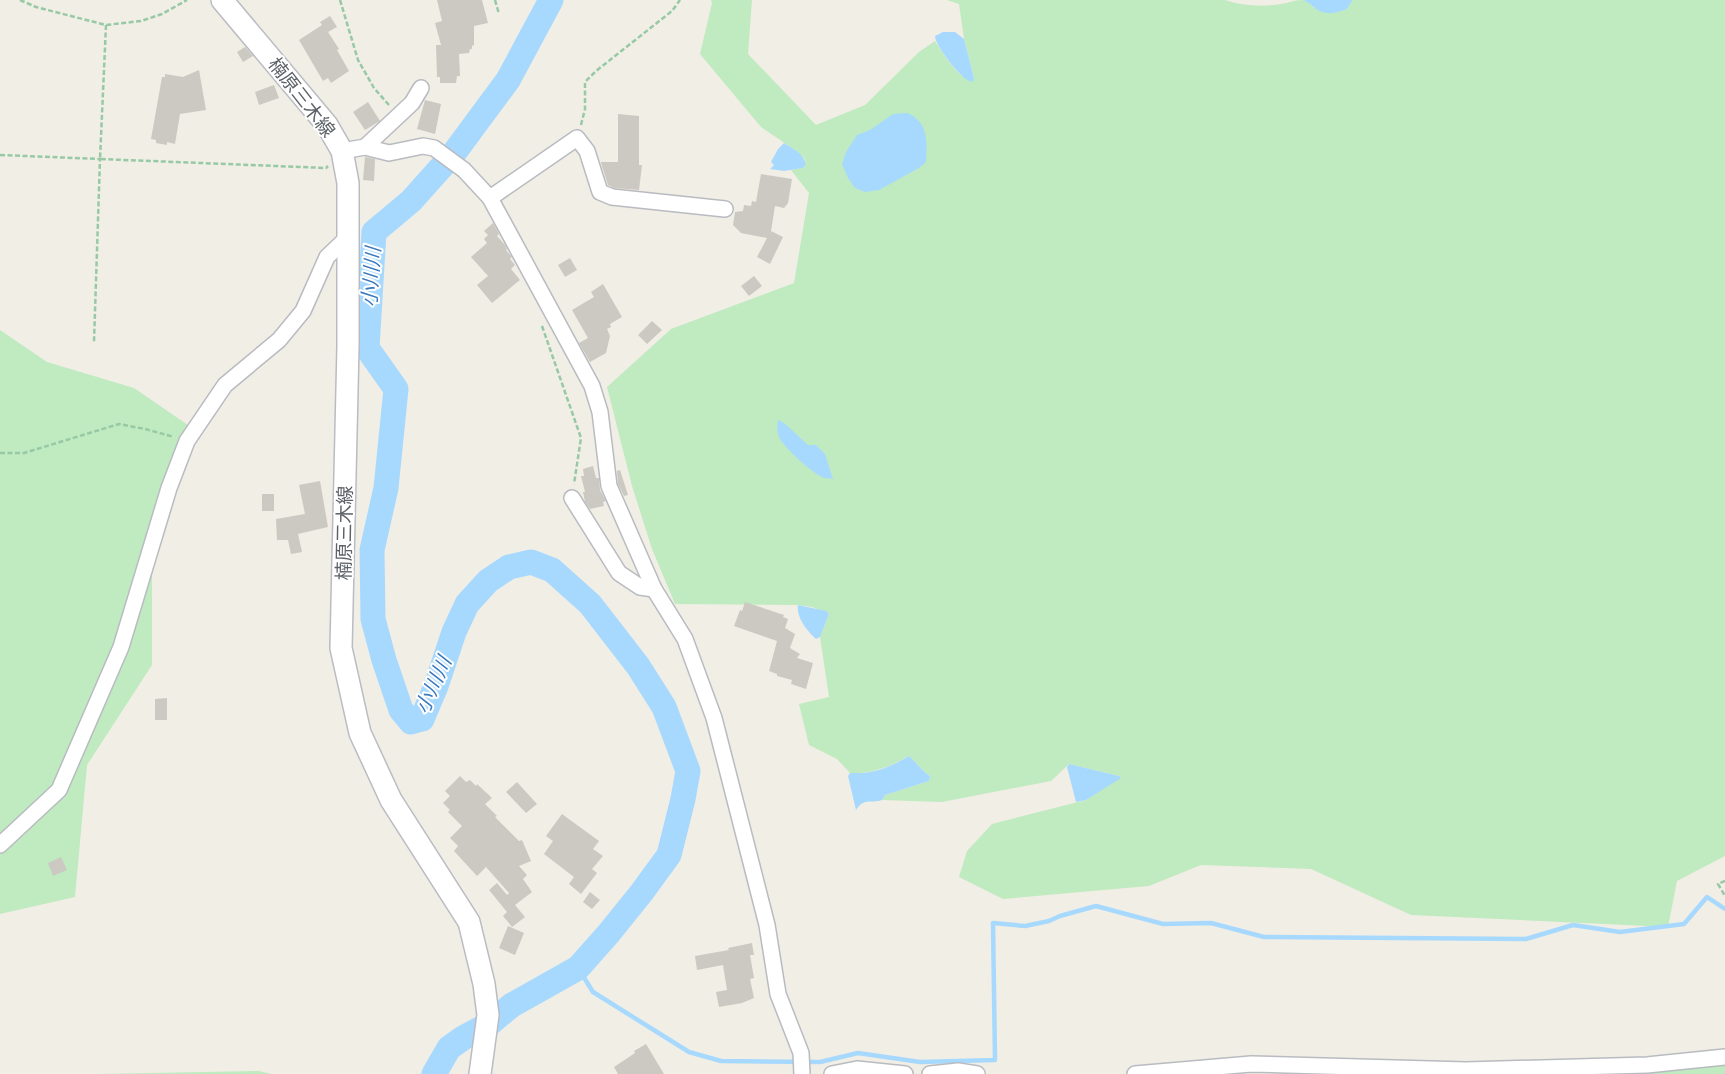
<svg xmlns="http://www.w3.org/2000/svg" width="1725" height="1074" font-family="'Exo 2','Noto Sans JP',sans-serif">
<rect width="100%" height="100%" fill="#f1eee5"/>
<g fill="#c0eac0">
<path d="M711,0H752L748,54L816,125L865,105L919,52L935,41C943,53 958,79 973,81L974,78L964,39L959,4L947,0H1225C1242,6 1264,7 1281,4C1288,3 1294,0 1301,0C1307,0 1310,3 1314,8L1347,9L1352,0H1725V856L1677,881L1668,927L1411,915L1311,869L1201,865L1149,886L1003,899L959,877L967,851L992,824L1086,800L1119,776L1069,764L1051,781L942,802L882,800L885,795L929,781L930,776C921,770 917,763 909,756C889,767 872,774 850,773L837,759L809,745L799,704L829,697L820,637L829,614L812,607L798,605L675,604L652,549L632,486L607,387L671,329L794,283L809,193L791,170L803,168L806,163L804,158L795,150L761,127L700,54L712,3Z"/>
<polygon points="0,330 47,362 134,388 198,432 152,549 152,665 87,765 75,897 0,914"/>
<polygon points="1725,1062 1725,1074 1583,1074"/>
<polygon points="259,1071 271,1074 99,1074"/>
</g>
<g fill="#a7d9ff">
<path d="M1303,0H1352V1L1347,9C1336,13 1327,16 1316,9C1311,5 1309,2 1303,0Z"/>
<path d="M943,32H955L964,39L974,78L973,82C971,81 968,81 966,79C957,73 935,45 935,36Z"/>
<path d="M907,113C929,122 927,142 926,162L919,168L879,190L865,192L855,188L848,178L842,164L846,152L857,135L870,130L893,114Z"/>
<path d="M784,143C792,148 803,153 806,164L803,168L784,171L770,169L774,165L771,162L778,149Z"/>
<path d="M778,420L784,423L808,445H816L825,454L833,479C829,478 825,479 822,477C810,471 787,450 780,439C777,433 777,427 778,420Z"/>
<path d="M798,605L826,611L829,614L820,637L816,639C807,631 796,617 798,605Z"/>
<path d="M909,756C917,763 921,770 930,776L929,781L885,795L882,800C869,804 865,797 856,810L848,776L850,773C874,774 888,768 909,756Z"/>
<polygon points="1069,764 1119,776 1121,778 1086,800 1076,802 1067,767"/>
</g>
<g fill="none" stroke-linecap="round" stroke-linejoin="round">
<polyline stroke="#a7d9ff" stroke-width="4.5" points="578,968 593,992 689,1052 721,1061 820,1062 858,1053 920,1062 995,1060 993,923 1025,926 1049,921 1060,916 1096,906 1163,924 1211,923 1264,937 1526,939 1573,925 1620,932 1684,924 1707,897 1725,909"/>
<polyline stroke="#a7d9ff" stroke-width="25" points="434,1074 449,1048 463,1038 489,1024 512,1005 578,968 609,933 642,892 669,855 683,799 688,771 664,707 638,666 590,604 552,570 531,562 509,567 488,581 467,604 454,632 436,686 422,719 411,722 401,710 384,660 373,619 372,550 386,488 396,389 367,348 374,232 411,201 454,153 508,80 551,0"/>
</g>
<g fill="#ccc9c2">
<polygon points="437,0 482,0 488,23 474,26 474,45 472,46 472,49 470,49 469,53 459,54 460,76 457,76 456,83 440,83 440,77 437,77 436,45 441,45 435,23 442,21"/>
<polygon points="330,16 337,27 328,32 339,49 337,50 349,71 331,83 328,78 323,81 299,40 322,25 320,22"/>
<polygon points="245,47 253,56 243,62 237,52"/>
<polygon points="199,70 206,110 180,114 175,144 167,142 167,145 156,143 156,140 151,139 162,77 165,77 165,74 183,77"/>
<polygon points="274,85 279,98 259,105 255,92"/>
<polygon points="425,100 441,104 435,134 417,129"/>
<polygon points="368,102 380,121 365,130 353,112"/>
<polygon points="618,114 639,116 639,165 642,165 639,190 614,188 608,185 602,166 601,162 618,162"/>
<polygon points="365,157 375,159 374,181 363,180"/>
<polygon points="761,174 792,179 788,203 784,208 775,206 771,231 783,237 770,264 757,257 767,238 741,233 733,225 735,212 743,211 744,205 751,206 752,201 756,202"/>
<polygon points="493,223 499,234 497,236 505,245 507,249 506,250 512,257 510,259 515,265 511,269 520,280 492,303 477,285 488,276 471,257 487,243 484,239 488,235 484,231"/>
<polygon points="570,258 577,270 565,277 558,265"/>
<polygon points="754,276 762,286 749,296 741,286"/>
<polygon points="603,284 622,317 610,324 611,327 607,329 610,336 606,353 590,362 579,343 588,338 572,310 594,297 591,292"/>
<polygon points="652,321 662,330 647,344 638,335"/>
<polygon points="593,466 596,478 599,478 600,490 606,501 603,502 604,506 590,509 585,502 583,492 585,492 581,476 584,476 583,469"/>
<polygon points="620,470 628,495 624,496 618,484 617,471"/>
<polygon points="320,481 328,527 298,534 302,552 291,554 288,540 277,540 276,519 305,514 299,485"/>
<rect x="262" y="494" width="12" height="17"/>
<polygon points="745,602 784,615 783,617 788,619 785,628 795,634 790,648 800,654 797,658 813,663 806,689 791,684 792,680 777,676 777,674 769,671 777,641 734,626 740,610 742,611"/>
<polygon points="167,698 167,720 155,720 155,699"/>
<polygon points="460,776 466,782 470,780 476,786 477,784 492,798 485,804 497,816 495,817 519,841 522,840 531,861 519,866 527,875 523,879 532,892 515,905 525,917 512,927 503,916 507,912 489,890 497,883 507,895 509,893 486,867 477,876 454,851 458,846 450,838 462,826 448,812 450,810 443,803 450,796 445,791"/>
<polygon points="517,782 537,804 526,813 506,792"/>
<polygon points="562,814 599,841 593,849 603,856 592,869 597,873 581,894 569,884 574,877 544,854 553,841 546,836"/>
<polygon points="61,857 67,870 53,876 48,863"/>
<polygon points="590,892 600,900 592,909 583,902"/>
<polygon points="508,926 524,933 515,955 499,948"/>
<polygon points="752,943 754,955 750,955 754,978 750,979 754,998 742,1003 719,1007 716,992 727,990 723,965 697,970 695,956 729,950 728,948"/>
<polygon points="646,1044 664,1074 618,1074 614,1067 635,1053 634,1051"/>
</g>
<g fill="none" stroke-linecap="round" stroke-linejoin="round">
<g stroke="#b8bbc0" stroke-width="18">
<g id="minor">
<polyline points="365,147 412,103 421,88"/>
<polyline points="342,151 365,147 389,153 423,146 434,148 464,170 490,198 592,386 600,412 609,486 654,589 685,639 714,718 767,925 778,994 801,1053 802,1074"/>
<polyline points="490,198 577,138 587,151 600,192 612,197 725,209"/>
<polyline points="572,498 619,573 640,587 654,589"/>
<polyline points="0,845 59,790 121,647 169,488 187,441 225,385 279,340 303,311 327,257 348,237"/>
<polyline points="832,1074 857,1069 905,1074"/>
<polyline points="930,1074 958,1071 977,1074"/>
<polyline points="1135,1074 1251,1064 1466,1070 1647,1065 1725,1057"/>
</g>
</g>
<g stroke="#b9bcc2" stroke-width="24">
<polyline id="secondary" points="222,0 327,125 342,151 348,183 348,346 341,648 360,733 391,800 469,922 484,984 488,1015 480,1074"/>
</g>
<g stroke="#97c9a5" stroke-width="2.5" stroke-dasharray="5 2.5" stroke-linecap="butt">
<polyline points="20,0 36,7 106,25 141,21 162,14 187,0"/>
<polyline points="340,0 358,60 374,88 389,105"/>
<polyline points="495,0 499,14"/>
<polyline points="106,25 100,159 326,168 328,166"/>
<polyline points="581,125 585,109 585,82 596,71 672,11 680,0"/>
<polyline points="0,155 100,159 94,342"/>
<polyline points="542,326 581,438 574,484"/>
<polyline points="0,453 24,453 119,424 145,429 174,437"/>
<polyline points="1725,881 1718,884 1725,896"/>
</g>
<use href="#minor" stroke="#fff" stroke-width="15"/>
<use href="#secondary" stroke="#fff" stroke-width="21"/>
</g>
<g text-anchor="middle" stroke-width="4" stroke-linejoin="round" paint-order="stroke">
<g font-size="19" fill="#5d6267" stroke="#fff">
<text transform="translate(302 97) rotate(52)" y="7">楠原三木線</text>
<text transform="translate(344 533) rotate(-89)" y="7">楠原三木線</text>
</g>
<g font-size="20" font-style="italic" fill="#3a79bb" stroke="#fff">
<text transform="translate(371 277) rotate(-86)" y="7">小川川</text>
<text transform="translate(433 685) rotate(-66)" y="7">小川川</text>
</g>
</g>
</svg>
